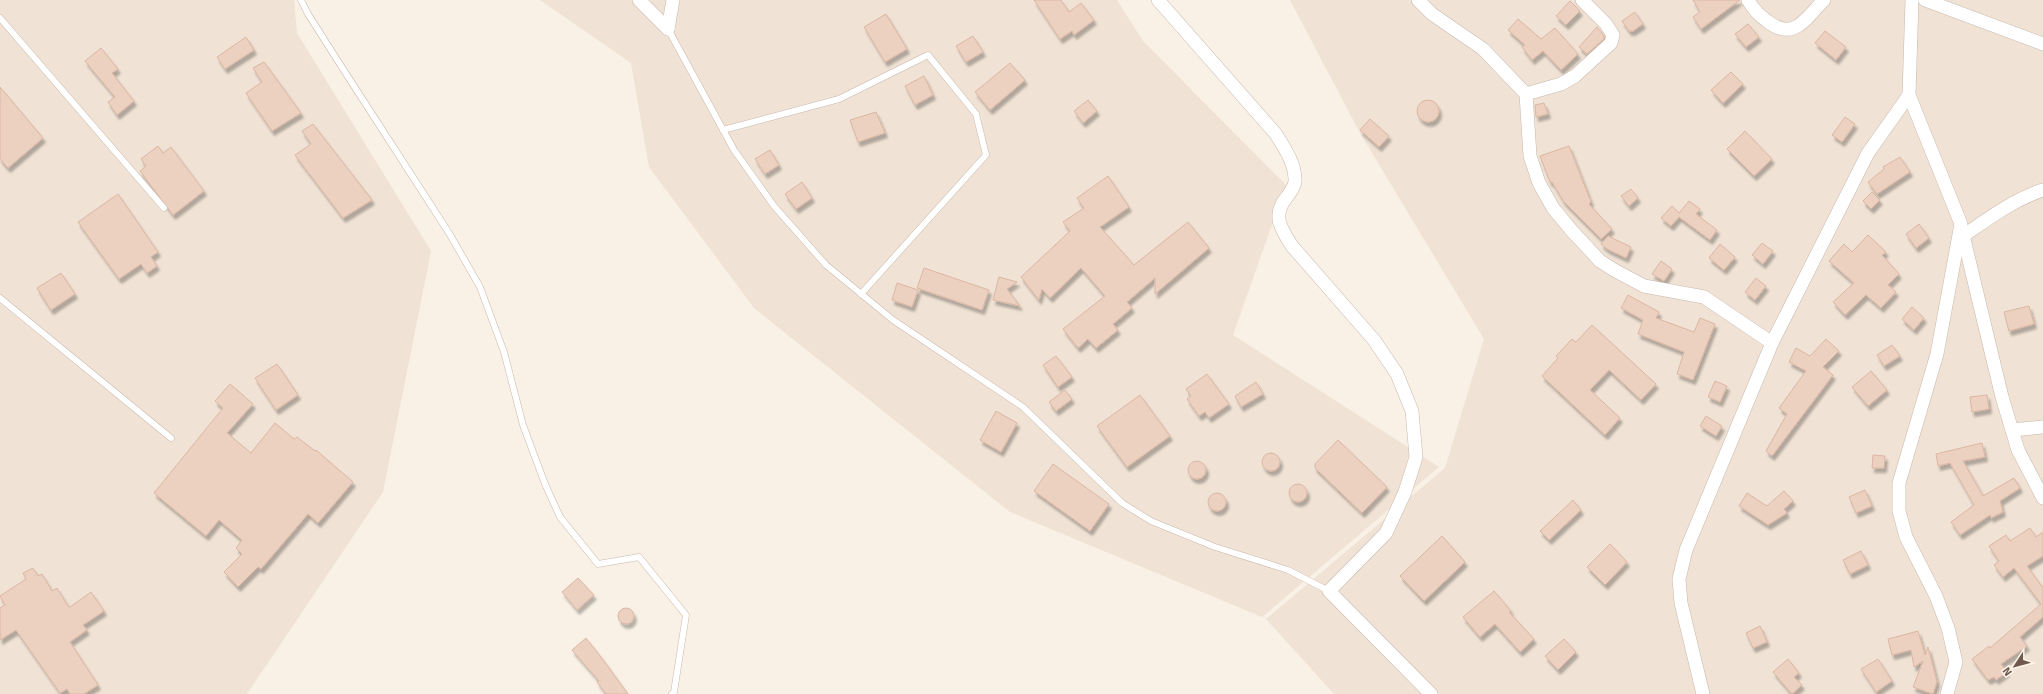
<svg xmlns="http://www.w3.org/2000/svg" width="2043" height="694" font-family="Signika,sans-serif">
<defs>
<filter id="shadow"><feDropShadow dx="2.5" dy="4.5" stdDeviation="1" flood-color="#0004"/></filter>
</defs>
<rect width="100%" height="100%" fill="#f9f1e5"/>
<g fill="#f0e2d4">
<polygon points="0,0 294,0 297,33 431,251 383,492 247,694 0,694"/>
<polygon points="540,0 1117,0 1143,41 1286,185 1233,335 1439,467 1262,617 1010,512 754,308 649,167 631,63"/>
<polygon points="1290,0 2043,0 2043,694 1334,694 1266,619 1445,468 1484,339 1360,133"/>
</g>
<g fill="#ecd0c0" stroke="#dcb6a2" filter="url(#shadow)">
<polygon points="1034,0 1061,0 1069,12 1081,3 1094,20 1074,35 1072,31 1060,39"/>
<polygon points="1693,0 1740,0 1701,29 1693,17 1700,12"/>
<polygon points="1570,1 1580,11 1566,25 1556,16"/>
<polygon points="1635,12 1643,24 1633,31 1629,31 1622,21"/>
<polygon points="886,14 907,49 885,62 864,27"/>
<polygon points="1518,19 1541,39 1555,28 1578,54 1561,70 1543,51 1532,60 1522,47 1525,45 1508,30"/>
<polygon points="1748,24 1759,37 1746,47 1735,34"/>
<polygon points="1597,27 1604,36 1604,39 1587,54 1579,47"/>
<polygon points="1825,31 1846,47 1836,60 1815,43"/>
<polygon points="973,36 983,52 966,62 956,46"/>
<polygon points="246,37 254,50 225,69 217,57"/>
<polygon points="101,48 118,69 112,73 134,101 117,115 108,102 115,97 85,61"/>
<polygon points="264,62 301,113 272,131 246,93 262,82 253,68"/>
<polygon points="1010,63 1025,80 990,110 975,92"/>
<polygon points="1731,72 1743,84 1723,103 1711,90"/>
<polygon points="924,76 933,95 915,105 905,86"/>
<polygon points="0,87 43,138 8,168 0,159"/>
<circle cx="1428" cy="111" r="11"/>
<polygon points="1088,100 1097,111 1083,123 1074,111"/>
<polygon points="1544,103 1548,114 1536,117 1535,105"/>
<polygon points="876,112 885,133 858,142 850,120"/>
<polygon points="1845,117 1855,124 1842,142 1832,135"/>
<polygon points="1370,119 1389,136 1379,147 1360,130"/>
<polygon points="313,124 372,200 343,218 295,155 311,144 302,131"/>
<polygon points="1745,131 1772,159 1754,176 1727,149"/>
<polygon points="158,146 163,153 171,147 204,191 173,215 140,171 146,166 141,159"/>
<polygon points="1569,146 1591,202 1589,204 1612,229 1601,239 1564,202 1552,182 1550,182 1540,156"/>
<polygon points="770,150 779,165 765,174 755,159"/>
<polygon points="1900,157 1910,172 1877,194 1868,182 1884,169 1883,167"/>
<polygon points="1108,176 1129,207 1100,227 1134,265 1188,222 1209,248 1155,294 1155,278 1127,302 1132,308 1113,324 1118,330 1096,348 1088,339 1078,348 1063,329 1105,296 1081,268 1050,298 1042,289 1039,300 1021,277 1070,231 1063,222 1084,208 1077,198"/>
<polygon points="802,182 812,198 796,209 785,194"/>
<polygon points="1631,189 1638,198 1629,206 1621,196"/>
<polygon points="1872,192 1880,200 1871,209 1863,201"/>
<polygon points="118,194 158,252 151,257 157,266 147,273 141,264 119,279 78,222"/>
<polygon points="1689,201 1700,209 1696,214 1717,230 1710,240 1679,217 1671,226 1661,218 1672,206 1679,213"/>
<polygon points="1919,224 1929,238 1916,248 1906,234"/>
<polygon points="1868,235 1886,252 1882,255 1899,274 1888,285 1896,292 1881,308 1866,295 1845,315 1833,302 1854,283 1829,261 1844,244 1852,252"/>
<polygon points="1608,236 1631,247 1626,258 1607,249 1601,244"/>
<polygon points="1762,243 1773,251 1763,264 1752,255"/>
<polygon points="1720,244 1735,257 1724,270 1709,258"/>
<polygon points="1661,261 1672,269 1664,281 1652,274"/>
<polygon points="924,268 989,290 982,310 917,288"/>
<polygon points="61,273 75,294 51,310 37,288"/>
<polygon points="999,277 1017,282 1007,289 1020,306 993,300"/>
<polygon points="1756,278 1766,286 1755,300 1745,292"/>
<polygon points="897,283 918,290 912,307 892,300"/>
<polygon points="1628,295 1659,312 1656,318 1694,332 1700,318 1715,324 1693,380 1677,374 1684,352 1638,334 1643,320 1621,308"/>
<polygon points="2029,306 2034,324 2009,331 2004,312"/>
<polygon points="1912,307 1924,318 1914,330 1902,319"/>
<polygon points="1592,325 1656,384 1641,400 1609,370 1590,390 1620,418 1605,435 1542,376 1558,358 1556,356 1572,339 1576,342"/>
<polygon points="1826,339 1839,351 1823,367 1833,375 1772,456 1766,451 1787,414 1779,408 1806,371 1789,362 1796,348 1810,356"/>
<polygon points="1892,345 1900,356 1884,366 1877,355"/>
<polygon points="1056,356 1072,377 1058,387 1043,365"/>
<polygon points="277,364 298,395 276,410 255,378"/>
<polygon points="1871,371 1887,390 1868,406 1852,387"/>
<polygon points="1207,374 1229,404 1209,418 1205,412 1199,416 1187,399 1191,396 1186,389"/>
<polygon points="1715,381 1727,386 1720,402 1708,397"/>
<polygon points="1256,382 1263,394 1241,407 1235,396"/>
<polygon points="230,384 253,404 227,433 251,453 275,423 294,439 297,437 315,451 316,450 353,482 318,523 308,514 261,569 258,567 238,587 224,572 242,554 236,548 242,540 219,520 206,536 154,493 223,408 215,401"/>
<polygon points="1065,390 1072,399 1056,411 1049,402"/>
<polygon points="1140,395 1170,436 1127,467 1097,426"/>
<polygon points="1987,395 1989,409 1972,412 1970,397"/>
<polygon points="996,411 1017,423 1001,452 980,440"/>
<polygon points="1706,416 1722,426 1716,436 1700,426"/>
<polygon points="1338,440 1387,487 1362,513 1315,468 1315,464"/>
<polygon points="1982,443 1985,457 1963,461 1983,496 2014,478 2020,488 2000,501 2003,512 1991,518 1990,515 1960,535 1951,522 1974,505 1950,463 1938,466 1936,454"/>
<circle cx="1271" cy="462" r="9"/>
<polygon points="1873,455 1885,456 1884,468 1872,468"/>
<circle cx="1197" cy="470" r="9"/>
<polygon points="1053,464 1109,504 1090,531 1034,491"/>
<circle cx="1298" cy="493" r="9"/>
<polygon points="1865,490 1872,506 1856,513 1849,497"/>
<polygon points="1784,491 1793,501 1784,509 1787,513 1768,525 1739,506 1747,493 1767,506"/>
<circle cx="1217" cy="502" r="9"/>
<polygon points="1573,500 1581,510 1549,540 1540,531"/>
<polygon points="2030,528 2036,537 2043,532 2043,556 2027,566 2043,588 2043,617 2020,637 2027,646 2001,664 2007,672 1996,680 1994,677 1988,680 1972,659 1989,646 1990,648 2041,604 2014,568 2003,577 1994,565 1999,561 1989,546 2006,535 2010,541"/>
<polygon points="1442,536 1465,562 1424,601 1400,576"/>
<polygon points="1610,544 1627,562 1605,585 1587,567"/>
<polygon points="1861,551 1868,565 1850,574 1843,560"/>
<polygon points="33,568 38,576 42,574 52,591 57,588 68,606 70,607 91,592 104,611 83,625 87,630 70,642 98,685 84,694 70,694 67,689 60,693 16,630 0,640 0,608 5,605 0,596 26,579 23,573"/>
<polygon points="578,578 594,595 577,610 562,592"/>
<polygon points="1494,591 1511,611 1509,612 1534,639 1520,652 1495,624 1480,637 1463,617"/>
<circle cx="626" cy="616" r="8"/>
<polygon points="1760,626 1767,642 1753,648 1746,633"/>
<polygon points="1918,631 1925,655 1928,647 1937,682 1933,694 1913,687 1923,661 1914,667 1911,650 1892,655 1888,639"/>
<polygon points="586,638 601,657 628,694 606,694 597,682 599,681 572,650"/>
<polygon points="1564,639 1576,652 1558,670 1545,656"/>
<polygon points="1788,659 1799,673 1794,677 1802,685 1792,694 1773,672"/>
<polygon points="1878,659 1892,681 1876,692 1861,669"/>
</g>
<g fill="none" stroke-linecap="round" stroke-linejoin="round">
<g stroke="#c9b8ac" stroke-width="7">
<g id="lane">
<polyline points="301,0 308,14 343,69 449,233 480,287 504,352 523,425 545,484 560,517 598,564 639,557 686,615 674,692 672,694"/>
<polyline points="0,18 164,208"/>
<polyline points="668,29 734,150 774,206 826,265 893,320 1023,407 1122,503 1151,521 1215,547 1288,570 1329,591"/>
<polyline points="723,130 839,99 928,55 976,114 986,155 861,294"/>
<polyline points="0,298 171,438"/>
</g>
</g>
<g stroke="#c9b8ac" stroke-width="14">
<g id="street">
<polyline points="639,0 668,29"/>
<path d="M1158,0L1275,133C1284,147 1296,164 1295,182C1294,188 1290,193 1286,198C1272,216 1281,229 1292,246L1374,340L1397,374L1412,411L1416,457L1405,492L1386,533L1329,591L1431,694"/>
<polyline points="1418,0 1432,14 1483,49 1526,94 1530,156 1539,183 1553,208 1572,231 1600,261 1614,270 1644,286 1704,297 1772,343"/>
<path d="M1748,0C1752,7 1760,16 1767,21C1794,42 1805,19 1824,0"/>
<polyline points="1912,0 1909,95 1961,224 1937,354 1899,483 1899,511 1906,537 1936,596 1948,628 1956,662 1947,694"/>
<polyline points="1925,0 2043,44"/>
<polyline points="668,29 673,0"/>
<polyline points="1526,94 1561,84 1575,76 1611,43 1613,35 1606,24 1582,0"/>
<polyline points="1962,231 2002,397 2018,450 2043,498"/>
<path d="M1963,236C1989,218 2013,200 2043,190"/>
<polyline points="2012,430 2043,427"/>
<polyline points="1703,694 1681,603 1679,579 1686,550 1772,343 1868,153 1909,95"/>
</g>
</g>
<use href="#lane" stroke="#fff" stroke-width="6"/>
<use href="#street" stroke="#fff" stroke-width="13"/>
</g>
<g transform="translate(2015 666) rotate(234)" stroke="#fdf5ea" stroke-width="3" paint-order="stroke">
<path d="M0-3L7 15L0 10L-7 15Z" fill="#6f584d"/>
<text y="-6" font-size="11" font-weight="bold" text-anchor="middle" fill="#6f584d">N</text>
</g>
</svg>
